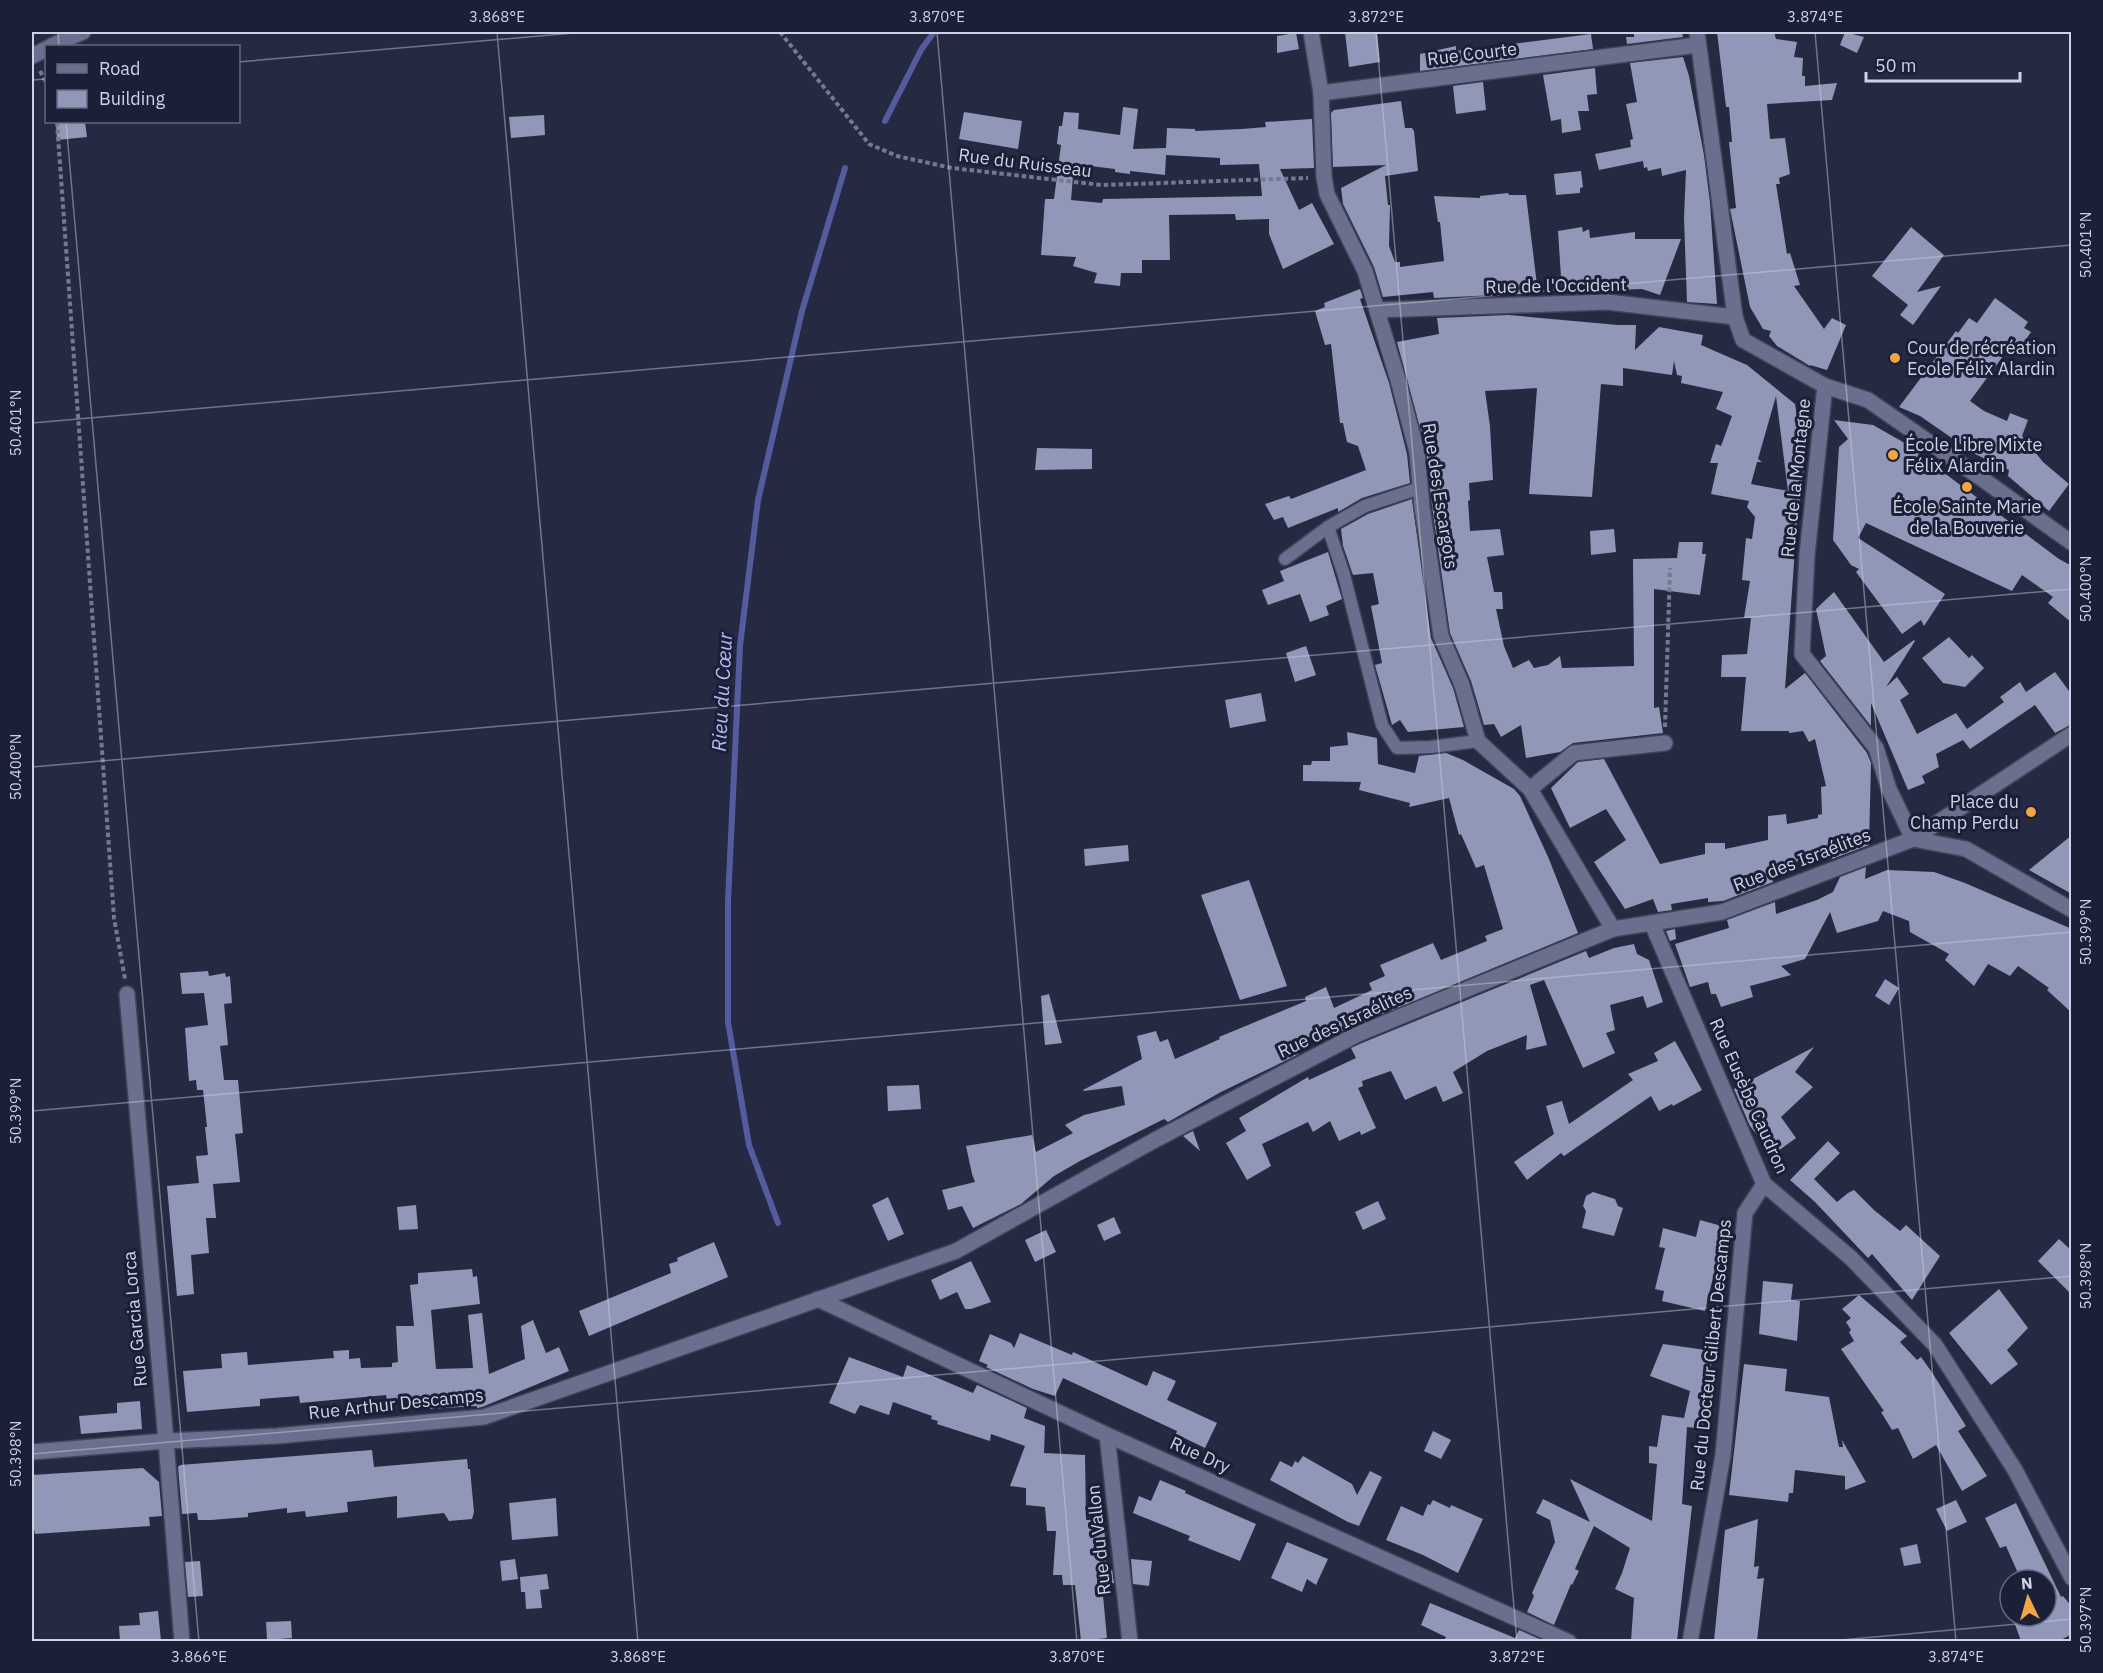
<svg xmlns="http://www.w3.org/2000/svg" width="2103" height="1673" font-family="'IBM Plex Sans',sans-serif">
<rect width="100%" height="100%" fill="#262942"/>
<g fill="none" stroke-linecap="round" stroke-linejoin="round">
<g stroke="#555c9e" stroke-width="6">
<polyline points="885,121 921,50 934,32"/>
<polyline points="778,1223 749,1145 728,1022 728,901 740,646 758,500 802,311 845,168"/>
</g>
</g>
<g fill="#9197b6" fill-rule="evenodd">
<polygon points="1345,32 1377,32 1380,62 1349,67"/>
<polygon points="1634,32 1682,32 1683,37 1627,44 1626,37 1634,37"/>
<polygon points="1717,32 1774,32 1776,39 1797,42 1794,57 1803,58 1802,76 1805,76 1805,86 1837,83 1832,100 1767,104 1770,139 1785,138 1790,174 1779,178 1780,184 1776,184 1787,254 1790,253 1800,285 1794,286 1824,329 1832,318 1846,325 1827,370 1810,365 1810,366 1777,346 1769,336 1771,331 1763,329 1750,307 1730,209 1736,208 1729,142 1732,142 1729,107 1726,107"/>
<polygon points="1845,32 1864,37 1857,53 1840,45"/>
<polygon points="1296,33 1299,49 1277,53 1277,36"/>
<polygon points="1591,34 1593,49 1420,71 1420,54 1456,46 1456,51"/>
<polygon points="1683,57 1689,76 1704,155 1710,203 1717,304 1687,302 1684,218 1686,170 1662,176 1661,168 1648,171 1647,167 1644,168 1643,161 1599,170 1595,154 1631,147 1630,140 1633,139 1626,104 1637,102 1630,63"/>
<polygon points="1595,68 1597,94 1587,95 1589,111 1578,111 1581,130 1562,133 1561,119 1551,121 1543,75"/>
<polygon points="1483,82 1486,110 1456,114 1453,86"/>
<polygon points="1401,101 1405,128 1412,128 1414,131 1418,171 1385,176 1388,205 1390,205 1389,246 1395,262 1400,262 1400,267 1444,261 1440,222 1438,222 1434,196 1480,198 1480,196 1508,193 1509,195 1526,195 1538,293 1434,298 1433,292 1383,297 1374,267 1343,204 1341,188 1386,165 1333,167 1331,113 1334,110"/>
<path d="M1123,107L1138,109L1133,149L1166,148L1167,128L1195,129V131L1242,129L1266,127L1265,122L1312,119L1314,168L1280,169L1299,210L1312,203L1334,244L1283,269L1269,234V219L1236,220L1235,214L1169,215L1170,260H1142V273H1121L1120,286L1094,283L1097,273L1073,266L1076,257L1041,255L1045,199H1054L1061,145L1057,144L1059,126H1062L1064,112L1079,113L1078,129L1120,135ZM1166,155L1220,158V165L1259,164L1262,196L1103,199L1102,203L1071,200L1074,164L1115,169V172L1130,174V171L1165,175Z"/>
<polygon points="964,112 1022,121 1018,149 959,139"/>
<polygon points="544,115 545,135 511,138 509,117"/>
<polygon points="56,122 85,122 87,137 57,140"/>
<polygon points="1581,171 1583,187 1580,188 1580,193 1556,195 1554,174"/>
<polygon points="1582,227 1583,232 1589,229 1590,238 1635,232 1635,239 1681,239 1660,295 1642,289 1562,292 1558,231"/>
<polygon points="1911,227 1944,255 1917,292 1941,286 1913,325 1900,315 1908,305 1872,276"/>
<polygon points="1360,289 1363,298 1360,299 1389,383 1407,454 1410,483 1362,498 1338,512 1338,508 1288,528 1283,517 1274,520 1265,504 1289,496 1291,499 1366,470 1358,446 1347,442 1343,423 1340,423 1331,344 1325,345 1315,311 1325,307 1324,303"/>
<polygon points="1995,298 2028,322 2024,328 2031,332 2017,352 2009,348 1970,401 1984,411 2007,421 2010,413 2028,420 2022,436 2043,462 2069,484 2049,511 2008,476 2009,470 1975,454 1920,416 1899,407 1956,331 1958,333 1969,318 1977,323"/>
<path d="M1509,315L1618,325H1636L1635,350L1659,327L1703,335L1701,345L1747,365L1795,404L1804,467L1797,521L1785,689L1805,673L1867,753L1871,763L1869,845L1832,859L1829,852L1814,859L1810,851L1773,880V882L1723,901L1708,902V898L1671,904L1672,910L1658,912L1653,899L1625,909L1594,862L1626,840L1606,809L1570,828L1551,788L1578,762L1604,759L1660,864L1705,854V843H1725V849L1768,840V816L1786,814L1787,824L1818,818V815L1822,814L1821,787L1826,786L1815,739L1809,742L1803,731L1789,733V731H1741L1746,677H1721L1722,655L1747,654L1751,618H1744L1750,581L1742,580L1746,538L1752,539L1755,517L1747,507L1749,501L1711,494L1718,463H1710L1716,444L1721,446L1732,416L1716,409L1723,392L1681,383L1682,376L1677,375L1674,361L1672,375L1623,368V386L1601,384L1592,497L1529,494L1537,388L1485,391L1490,426L1493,480L1469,483L1470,500L1468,501L1470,531L1500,529L1504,555L1487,557L1494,592H1502L1503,609H1496L1504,646L1513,668L1529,660L1534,668L1548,665L1560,656L1562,668L1634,666L1633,559L1677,558L1679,542H1703L1702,554H1706L1700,595L1654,589V708L1659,707L1663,733L1573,743L1560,752L1526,758L1521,725L1501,737L1494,724L1484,725L1471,681L1450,633L1432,506L1426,450L1397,342L1439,334L1437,318ZM1776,396L1788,491L1751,484L1757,462H1762L1758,459Z"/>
<polygon points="1834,420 1873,425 1903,442 2059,559 2072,566 2072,623 2048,603 2053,597 2022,575 2012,591 1866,523 1858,538 1945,594 1924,626 1921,620 1902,634 1856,572 1859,569 1851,565 1833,540 1839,447 1848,439"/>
<polygon points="1037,448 1092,449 1092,469 1035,470"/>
<polygon points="1412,499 1431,638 1453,688 1464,727 1408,732 1400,720 1392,725 1375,665 1382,663 1371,606 1379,604 1373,573 1353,575 1343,546 1341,529 1368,514"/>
<polygon points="1614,529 1616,552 1591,555 1590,531"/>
<polygon points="1328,552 1342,599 1326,606 1329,615 1310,622 1300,594 1268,605 1262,590 1284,581 1280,571"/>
<polygon points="1834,592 1884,662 1914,640 1915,641 1886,687 1897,677 1909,694 1900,700 1917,734 1956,713 1967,729 2004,702 2000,697 2020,682 2026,692 2055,672 2072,695 2072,724 2055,733 2035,705 1970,749 1963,740 1936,754 1939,767 1922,776 1925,783 1908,790 1871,703 1871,726 1820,661 1826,656 1816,609"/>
<polygon points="1949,637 1969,658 1972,655 1984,668 1965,687 1943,683 1922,658"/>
<polygon points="1306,646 1316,675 1295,682 1286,653"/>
<polygon points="1261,693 1266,721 1230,728 1225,700"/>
<polygon points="1347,732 1377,738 1378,764 1415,773 1419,756 1446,753 1463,760 1514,789 1520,796 1549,859 1578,933 1342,1031 1338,1023 1295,1044 1299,1054 1221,1092 1168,1122 1164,1119 1080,1161 1054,1176 1021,1204 973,1228 962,1206 948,1210 942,1190 975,1182 972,1174 966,1146 1032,1135 1036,1152 1073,1133 1065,1125 1084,1115 1125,1105 1122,1086 1084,1091 1083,1090 1142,1059 1137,1036 1156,1031 1160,1042 1168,1039 1175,1059 1220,1039 1219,1037 1306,1001 1305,997 1326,987 1334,1008 1372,990 1369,983 1385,976 1380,965 1433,943 1441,960 1487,941 1485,936 1503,929 1484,865 1476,868 1461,834 1459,835 1449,798 1409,807 1410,803 1359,790 1361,782 1303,781 1303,765 1311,765 1312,761 1330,761 1330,747 1348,745"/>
<polygon points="2072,835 2072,894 2029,870"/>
<polygon points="1128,845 1129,861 1085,866 1084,849"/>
<polygon points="1866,867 1865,879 1887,870 1934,872 1965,883 2072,929 2072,1013 2047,990 2049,988 2018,966 2010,976 1988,964 1974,986 1945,960 1949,954 1910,932 1909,921 1883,911 1878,921 1837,933 1830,912 1805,959 1781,966 1791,975 1750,986 1753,997 1721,1007 1716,994 1711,994 1708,982 1690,987 1675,944 1729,928 1727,920 1775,902 1776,914 1817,900 1833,892 1840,877"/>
<polygon points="1249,880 1287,986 1240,1000 1201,895"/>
<polygon points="1675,929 1676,939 1670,941 1666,931"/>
<polygon points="1634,944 1637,954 1649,960 1663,1002 1647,1008 1643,996 1610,1005 1615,1030 1606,1033 1615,1053 1583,1068 1544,980 1530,985 1547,1045 1526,1050 1527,1035 1487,1051 1453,1072 1463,1093 1443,1102 1436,1086 1405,1100 1391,1071 1362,1081 1363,1086 1358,1088 1376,1128 1361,1135 1360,1131 1339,1141 1330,1121 1313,1132 1308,1122 1262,1144 1271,1166 1247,1180 1226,1143 1246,1131 1239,1118 1308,1077 1309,1080 1356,1058 1351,1048 1362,1043 1586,951 1589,958 1614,948"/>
<polygon points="208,971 209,976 225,973 226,977 230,976 232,1003 224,1004 228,1045 220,1046 224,1080 238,1080 243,1133 235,1134 240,1182 213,1184 216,1218 206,1218 209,1253 191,1255 194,1294 177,1296 167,1186 199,1183 196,1156 208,1155 205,1127 207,1127 203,1090 197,1090 196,1080 189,1081 185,1028 208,1025 204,993 182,994 180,973"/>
<polygon points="1885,979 1899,988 1889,1005 1875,996"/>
<polygon points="1049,994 1062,1043 1045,1045 1041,996"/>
<polygon points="1675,1041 1702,1090 1673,1106 1672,1104 1659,1111 1651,1096 1564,1156 1561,1153 1527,1180 1514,1162 1554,1134 1546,1106 1562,1101 1569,1124 1633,1080 1628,1074 1658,1061 1654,1053"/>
<polygon points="1814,1047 1795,1072 1813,1087 1781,1117 1796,1138 1774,1154 1765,1145 1750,1126 1734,1089"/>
<polygon points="919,1085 921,1109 888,1111 887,1086"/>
<polygon points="1193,1131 1200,1151 1183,1136"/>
<polygon points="1828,1141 1840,1153 1814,1179 1837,1202 1848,1193 1854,1190 1874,1210 1900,1231 1906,1225 1940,1256 1912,1300 1872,1254 1868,1258 1815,1202 1790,1180"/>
<polygon points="1593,1192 1615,1199 1618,1206 1623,1208 1614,1236 1582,1228 1586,1211 1583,1206 1586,1196"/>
<polygon points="888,1197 904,1234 888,1241 872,1205"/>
<polygon points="1378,1201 1386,1219 1363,1230 1355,1212"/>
<polygon points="416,1205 418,1229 399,1230 397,1207"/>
<polygon points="1114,1217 1121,1233 1104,1241 1097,1225"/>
<polygon points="1700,1220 1725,1227 1705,1311 1662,1301 1664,1291 1655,1289 1665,1248 1659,1247 1663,1228 1696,1237"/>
<polygon points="1046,1230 1056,1252 1035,1262 1025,1240"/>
<polygon points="2059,1239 2072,1251 2072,1295 2038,1261"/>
<polygon points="714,1242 728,1277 589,1336 579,1311 671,1273 669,1264 678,1261 677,1258"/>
<polygon points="971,1261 991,1302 971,1309 965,1309 957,1292 940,1300 931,1280"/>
<polygon points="472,1269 473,1277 477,1276 480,1304 431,1310 436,1369 473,1368 468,1315 482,1313 489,1374 525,1359 521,1326 533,1320 546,1353 559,1347 569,1371 482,1407 477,1408 477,1406 428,1409 427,1396 387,1400 386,1395 300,1403 299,1396 260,1399 260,1406 187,1412 183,1371 222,1368 221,1354 247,1352 248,1365 334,1358 333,1351 349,1350 349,1359 360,1358 361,1368 392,1367 392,1363 398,1362 396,1326 414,1326 410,1285 418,1284 418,1273"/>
<polygon points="1763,1281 1793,1284 1791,1300 1800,1301 1797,1341 1759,1334"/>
<polygon points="1999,1289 2028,1328 2007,1350 2018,1364 1991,1385 1949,1333"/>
<polygon points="1859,1295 1907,1336 1900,1342 1917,1360 1921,1357 1931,1371 1966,1426 1958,1431 1987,1476 1962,1491 1936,1445 1913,1459 1898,1428 1892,1430 1881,1412 1884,1411 1841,1349 1854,1341 1849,1332 1851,1330 1846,1322 1851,1318 1842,1309"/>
<polygon points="1020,1333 1072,1355 1073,1352 1147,1386 1153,1371 1176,1381 1167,1400 1217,1423 1205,1448 1176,1434 1177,1431 1063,1378 1055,1396 1033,1389 986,1367 988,1365 979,1361 990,1334 1011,1343 1014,1348"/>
<polygon points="1663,1344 1713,1351 1703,1429 1687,1427 1682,1504 1692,1506 1677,1641 1631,1641 1634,1598 1615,1589 1622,1573 1630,1548 1594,1526 1575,1569 1579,1571 1572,1585 1571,1584 1554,1625 1527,1612 1534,1596 1532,1593 1555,1542 1550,1520 1536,1513 1543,1499 1590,1522 1570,1479 1652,1521 1657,1464 1649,1463 1649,1446 1657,1447 1662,1415 1684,1418 1690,1391 1650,1376"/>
<polygon points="849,1357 903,1377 907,1365 973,1393 977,1385 1027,1408 1024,1418 1045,1426 1044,1453 1085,1455 1086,1520 1104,1520 1107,1583 1112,1569 1114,1583 1102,1585 1107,1638 1081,1641 1075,1585 1063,1585 1062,1575 1053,1575 1056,1531 1047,1531 1045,1507 1026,1505 1026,1488 1010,1486 1025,1446 991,1434 990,1441 937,1424 938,1421 931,1419 932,1416 893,1402 889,1415 860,1405 855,1414 829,1403"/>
<polygon points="1744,1364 1787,1369 1785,1391 1829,1397 1839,1447 1843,1447 1842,1440 1866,1482 1845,1490 1845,1476 1795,1470 1793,1493 1789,1493 1788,1502 1729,1495"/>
<polygon points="140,1401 142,1429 81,1434 79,1416 117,1413 117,1403"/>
<polygon points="1433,1431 1451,1440 1441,1459 1424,1451"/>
<polygon points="372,1450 374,1467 467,1459 468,1469 470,1469 474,1512 472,1519 449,1521 444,1513 397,1518 397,1496 347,1502 348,1512 306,1517 305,1511 287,1513 287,1508 248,1513 248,1517 211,1520 198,1520 197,1513 182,1514 178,1467 180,1465"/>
<polygon points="1303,1456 1352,1484 1357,1495 1370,1471 1382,1477 1359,1526 1348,1522 1270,1480 1280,1461 1292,1467 1295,1461 1298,1463"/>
<polygon points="143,1468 159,1482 162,1516 149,1517 150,1526 35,1534 34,1529 32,1529 32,1475"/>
<polygon points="1160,1480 1186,1491 1185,1493 1256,1524 1240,1561 1188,1540 1190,1536 1133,1513 1139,1496 1151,1501"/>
<polygon points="556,1498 558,1536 512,1540 509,1503"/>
<polygon points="1433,1500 1450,1508 1451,1505 1483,1519 1458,1573 1423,1555 1386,1540 1401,1506 1423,1516 1428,1504 1430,1505"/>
<polygon points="1956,1500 1967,1522 1947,1531 1936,1509"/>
<polygon points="2016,1503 2061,1597 2063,1596 2072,1607 2072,1634 2059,1641 2021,1641 2012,1616 2046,1616 2046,1580 2021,1580 2006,1546 2000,1548 1985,1518"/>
<polygon points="1758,1519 1754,1567 1759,1566 1757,1579 1764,1578 1757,1641 1714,1641 1725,1530"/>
<polygon points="1287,1542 1328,1559 1316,1585 1307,1579 1302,1592 1271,1578"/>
<polygon points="1917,1544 1921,1563 1904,1566 1900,1548"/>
<polygon points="515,1559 518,1579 502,1581 500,1561"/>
<polygon points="1131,1559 1152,1561 1149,1586 1133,1584"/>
<polygon points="200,1561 203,1596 188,1597 185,1562"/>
<polygon points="547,1574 549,1589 540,1590 542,1608 526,1609 525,1592 521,1592 520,1577"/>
<polygon points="1430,1603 1515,1638 1519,1630 1544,1641 1444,1641 1446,1637 1421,1625"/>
<polygon points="158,1611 161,1641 120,1641 119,1626 140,1625 139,1613"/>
<polygon points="291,1621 292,1638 267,1640 266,1622"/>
</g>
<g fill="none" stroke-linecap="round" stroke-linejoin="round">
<g stroke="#414358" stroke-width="15">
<g id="service">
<polyline points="1328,527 1344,575 1382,725 1397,748 1431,747 1478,741"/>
<polyline points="1285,559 1328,527 1365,506 1420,488"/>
</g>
</g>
<g stroke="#414358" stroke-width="18">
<g id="minor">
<polyline points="1311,32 1321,93 1324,177 1327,194 1365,271 1398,380 1417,452 1422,507 1441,636 1462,685 1478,741 1530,789 1613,929"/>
<polyline points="1697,32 1735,317 1743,340 1825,386 1868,400 1988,483 2072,543"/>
<polyline points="1321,93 1698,45"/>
<polyline points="1377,310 1607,302 1735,317"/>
<polyline points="1825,386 1807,555 1802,654 1876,748 1889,789 1913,839 2072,734"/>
<polyline points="1530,789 1574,753 1665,743"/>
<polyline points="1652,924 1764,1184 1851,1258 1935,1345 2015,1470 2072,1578"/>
<polyline points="127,994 166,1441"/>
<polyline points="818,1299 1107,1435 1569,1642"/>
<polyline points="1107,1435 1130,1642"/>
<polyline points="1690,1642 1723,1455 1745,1213 1764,1184"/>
</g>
</g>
<g stroke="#414358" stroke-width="18">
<g id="tertiary">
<polyline points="51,46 83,32"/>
<polyline points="32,56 46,49"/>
<polyline points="166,1441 182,1642"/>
<polyline points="32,1452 166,1441 277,1436 484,1417 956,1251 1153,1141 1358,1034 1613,929 1722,912 1913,839 1966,849 2072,910"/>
</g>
</g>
<g stroke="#76798e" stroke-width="4" stroke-dasharray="4.5 3" stroke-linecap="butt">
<polyline points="780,32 869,144 897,156 952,168 1101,185 1308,178"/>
<polyline points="40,71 46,82"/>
<polyline points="57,122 114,918 125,979"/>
<polyline points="1665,727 1670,568"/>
</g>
<use href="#service" stroke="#6a6f8d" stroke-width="12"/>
<use href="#minor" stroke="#6a6f8d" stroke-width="15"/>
<use href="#tertiary" stroke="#6a6f8d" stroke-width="15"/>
</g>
<path fill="none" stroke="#cfd2e2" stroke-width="1.5" stroke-opacity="0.45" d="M58,32L59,46M497,32L638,1642M937,32L1077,1642M1376,32L1517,1642M1815,32L1956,1642M238,62L585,32M32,80L46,79M66,122L199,1642M32,423L2072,245M32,767L2072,589M32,1111L2072,932M32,1454L2072,1276M1819,1642L2072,1619"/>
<g fill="#f4a444" stroke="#1c1f38" stroke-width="2">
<circle cx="1895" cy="358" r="6"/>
<circle cx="1893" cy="455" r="6"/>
<circle cx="1967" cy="487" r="6"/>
<circle cx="2031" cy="812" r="6"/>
</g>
<g text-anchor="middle" stroke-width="6" stroke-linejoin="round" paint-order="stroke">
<g font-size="18" fill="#cfd2e2" stroke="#1c1f38">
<text transform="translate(1472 54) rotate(-7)" y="6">Rue Courte</text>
<text transform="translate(1025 163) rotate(7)" y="6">Rue du Ruisseau</text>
<text transform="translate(1556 286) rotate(-1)" y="6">Rue de l'Occident</text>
<text transform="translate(1796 478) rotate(-84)" y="6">Rue de la Montagne</text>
<text transform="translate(1440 496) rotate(81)" y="6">Rue des Escargots</text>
<text transform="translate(1802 860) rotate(-21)" y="6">Rue des Israélites</text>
<text transform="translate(1345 1022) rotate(-25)" y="6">Rue des Israélites</text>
<text transform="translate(1749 1096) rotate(66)" y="6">Rue Eusèbe Caudron</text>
<text transform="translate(135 1319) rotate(-95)" y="6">Rue Garcia Lorca</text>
<text transform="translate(1711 1355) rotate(-84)" y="6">Rue du Docteur Gilbert Descamps</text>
<text transform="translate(396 1404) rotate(-6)" y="6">Rue Arthur Descamps</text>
<text transform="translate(1200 1455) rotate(24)" y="6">Rue Dry</text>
<text transform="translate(1099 1540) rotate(-96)" y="6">Rue du Vallon</text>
</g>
<g font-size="18" fill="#cfd2e2" stroke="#1c1f38" text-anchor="start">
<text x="1907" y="354">Cour de récréation<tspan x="1907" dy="21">Ecole Félix Alardin</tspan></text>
<text x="1905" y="451">École Libre Mixte<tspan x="1905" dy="21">Félix Alardin</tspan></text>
<text x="1967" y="513" text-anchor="middle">École Sainte Marie<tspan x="1967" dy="21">de la Bouverie</tspan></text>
<text x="2019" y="808" text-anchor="end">Place du<tspan x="2019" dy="21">Champ Perdu</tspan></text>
</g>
<g font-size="20" font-style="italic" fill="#b2bbf3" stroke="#1c1f38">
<text transform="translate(722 692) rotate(-87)" y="7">Rieu du Cœur</text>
</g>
</g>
<rect width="2103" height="1673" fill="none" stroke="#1c1f38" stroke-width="66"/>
<rect x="45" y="45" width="195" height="78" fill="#1c1f38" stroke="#64677c" stroke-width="1.5"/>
<rect x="57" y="64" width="30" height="9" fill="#6a6f8d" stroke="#64677c" stroke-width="1.5"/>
<text x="99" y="75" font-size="18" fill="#cfd2e2">Road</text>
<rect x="57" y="90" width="30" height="18" fill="#9197b6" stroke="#64677c" stroke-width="1.5"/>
<text x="99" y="105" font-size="18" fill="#cfd2e2">Building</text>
<g transform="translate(2028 1598) rotate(355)"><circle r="28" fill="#1c1f38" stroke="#64677c" stroke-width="1.5"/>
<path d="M0-4.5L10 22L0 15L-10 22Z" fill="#f4a444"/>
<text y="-9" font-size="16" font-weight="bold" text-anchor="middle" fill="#cfd2e2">N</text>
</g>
<path d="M1866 72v9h154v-9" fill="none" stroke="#cfd2e2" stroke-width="3"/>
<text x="1875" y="72" font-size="18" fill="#cfd2e2" stroke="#1c1f38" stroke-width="4.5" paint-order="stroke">50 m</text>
<rect x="33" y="33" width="2037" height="1607" fill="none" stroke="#cfd2e2" stroke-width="2"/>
<g font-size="15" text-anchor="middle" fill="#cfd2e2">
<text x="497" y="22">3.868°E</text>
<text x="937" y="22">3.870°E</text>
<text x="1376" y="22">3.872°E</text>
<text x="1815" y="22">3.874°E</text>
<text transform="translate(2086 245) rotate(-90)" y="5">50.401°N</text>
<text transform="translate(16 423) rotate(-90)" y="5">50.401°N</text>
<text transform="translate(2086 589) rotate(-90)" y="5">50.400°N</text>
<text transform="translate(16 767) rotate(-90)" y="5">50.400°N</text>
<text transform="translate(2086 932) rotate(-90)" y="5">50.399°N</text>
<text transform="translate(16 1111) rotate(-90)" y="5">50.399°N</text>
<text transform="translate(2086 1276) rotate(-90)" y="5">50.398°N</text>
<text transform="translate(16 1454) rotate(-90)" y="5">50.398°N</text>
<text transform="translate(2086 1620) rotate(-90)" y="5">50.397°N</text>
<text x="199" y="1662">3.866°E</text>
<text x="638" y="1662">3.868°E</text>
<text x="1077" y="1662">3.870°E</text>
<text x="1517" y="1662">3.872°E</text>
<text x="1956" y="1662">3.874°E</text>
</g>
</svg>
